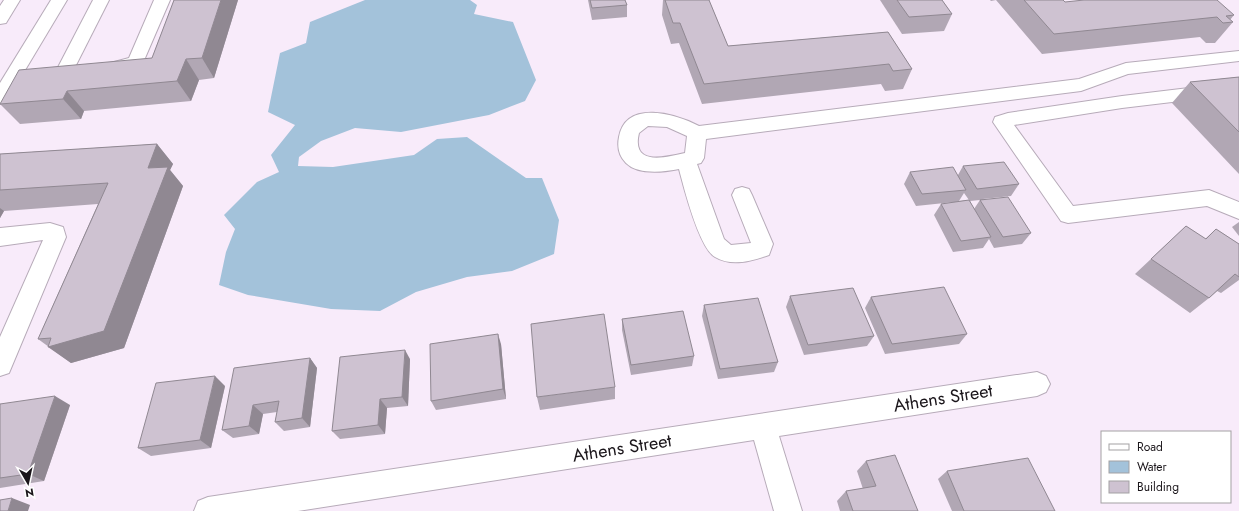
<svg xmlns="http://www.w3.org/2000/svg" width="1239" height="511" font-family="Jost,sans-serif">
<rect width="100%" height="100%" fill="#f8ebfa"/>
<polygon fill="#a3c2da" points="365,0 470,0 477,5 474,14 513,22 536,80 525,101 489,115 401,132 355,128 321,141 299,157 298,166 333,167 414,155 437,139 467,137 526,178 542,178 559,220 554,254 512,271 467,277 416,292 380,311 331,309 248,295 219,285 226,252 235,229 224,215 257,182 279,172 271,155 295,125 268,112 280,53 306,43 310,22"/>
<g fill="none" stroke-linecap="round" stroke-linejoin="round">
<g stroke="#b7abb9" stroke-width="2">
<g id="minor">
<polygon points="4,0 20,0 6,23 0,24 0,6"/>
<polygon points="51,0 67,0 6,102 0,104 0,83"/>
<polygon points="93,0 109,0 70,77 64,79 58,77 55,73"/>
<path d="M154,0H170L142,65C131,71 115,76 103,73L100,69L103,65L129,58Z"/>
<path d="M1239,51V61L1128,74L1081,91L706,139L704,158L701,163L697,164L724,239L731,245L751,243L732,195L735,189L742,187L749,189L752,195L773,244L769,255C751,261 732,267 715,257C699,248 684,188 679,169C664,172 638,175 626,163C619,156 617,147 619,137C626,99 676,114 699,126L1079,79L1126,63ZM648,126L667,127L687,136L685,153C664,158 631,166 639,133Z"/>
<polygon points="1239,82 1239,94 1122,108 1014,125 1073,206 1209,190 1239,202 1239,219 1207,206 1068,223 1061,221 993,122 995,117 1008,113 1122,96"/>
<polygon points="50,223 63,227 66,237 9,373 0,376 0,337 43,240 0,246 0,228"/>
<polygon points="1037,372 1046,376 1050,384 1046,392 1037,396 779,436 802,511 774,511 754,440 298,511 194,511 198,501 208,497"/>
</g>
</g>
<use href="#minor" fill="#fff" fill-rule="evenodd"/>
</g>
<g fill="#b1a7b4" fill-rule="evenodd">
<polygon points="174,0 238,0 214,78 199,80 191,101 84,111 81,119 20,124 0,104 152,58"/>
<polygon points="588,0 625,0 627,5 627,17 592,20"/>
<polygon points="663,0 709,0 728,46 888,32 912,69 903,89 885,91 881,84 702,104 679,43 671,44 662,15"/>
<polygon points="880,0 942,0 952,14 944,31 902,34"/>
<polygon points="990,0 1063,0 1065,2 1234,15 1230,20 1233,22 1215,43 1206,43 1200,37 1042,54 996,0 991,1"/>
<polygon points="1239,77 1239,174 1172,103 1190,82"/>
<polygon points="157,144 173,164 170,170 183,186 124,348 71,363 38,339 98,204 4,211 0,218 0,154"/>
<path d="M963,166L1019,184L1011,196L983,199L1031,233L1022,244L994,248L989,239L983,248L953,252L934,215L941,204L954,202L916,206L904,184L910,172L958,175ZM964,193L969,200L959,201ZM980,200L974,209L970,201Z"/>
<polygon points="1239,222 1239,236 1232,227"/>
<polygon points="1186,226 1205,239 1216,229 1239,244 1239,280 1221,293 1217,291 1209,298 1190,313 1135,274"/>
<polygon points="790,296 874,336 867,346 804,355 786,307"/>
<polygon points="871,297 967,334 959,344 885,354 865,308"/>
<polygon points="704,305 778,362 774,372 718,379 702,316"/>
<polygon points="622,319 694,356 692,366 631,375 622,330"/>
<polygon points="501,344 506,399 436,410 431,401"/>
<polygon points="310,358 317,368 310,427 284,431 275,422 277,412 263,414 259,434 233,438 222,430"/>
<polygon points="410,359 408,406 387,408 385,434 340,439 332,431"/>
<polygon points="225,386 211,448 151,456 138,448"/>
<polygon points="615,387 615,399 540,410 537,397"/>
<polygon points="0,405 70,405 44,481 0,488"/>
<polygon points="866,461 918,511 840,511 837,501 846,491 863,489 857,471"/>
<polygon points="947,471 1055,511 952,511 938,479"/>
</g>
<g fill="#908892">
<polygon points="221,0 238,0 214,78 202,58"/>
<polygon points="186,59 199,80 191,101 177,81"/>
<polygon points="67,91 84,111 81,119 63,99"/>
<polygon points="157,144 173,164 170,170 183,186 124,348 71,363 48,347 148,168"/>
<polygon points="0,208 4,211 0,218"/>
<polygon points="498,334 501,344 506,399 503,389"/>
<polygon points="405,350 410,359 408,406 402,397"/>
<polygon points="310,358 317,368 310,427 302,418"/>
<polygon points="215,376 225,386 211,448 200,440"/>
<polygon points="55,396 70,405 44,481 28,474"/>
<polygon points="380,399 387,408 385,434 378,425"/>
<polygon points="253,405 263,414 259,434 249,426"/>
<polygon points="12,498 30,505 28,511 8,511"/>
</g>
<g fill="#cec2d1" stroke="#908892">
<polygon points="174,0 221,0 202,58 186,59 177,81 67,91 63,99 0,104 19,70 152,58"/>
<polygon points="590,0 625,0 627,5 592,8"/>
<polygon points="665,0 709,0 728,46 888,32 912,69 893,71 889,64 704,84 680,23 673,23"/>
<polygon points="897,0 942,0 952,14 909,17"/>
<polygon points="1024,0 1063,0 1065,2 1084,0 1217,0 1234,15 1226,16 1233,22 1223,23 1217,17 1054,34"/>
<polygon points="1239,77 1239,132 1190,82"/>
<polygon points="157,144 148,168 168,167 104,331 48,347 51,338 38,339 108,183 0,190 0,154"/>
<polygon points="1004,162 1019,184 977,189 963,166"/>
<polygon points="953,167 966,190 922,194 910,172"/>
<polygon points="1008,197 1031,233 1003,237 980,200"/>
<polygon points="969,200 991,237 961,241 941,204"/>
<polygon points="1186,226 1206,239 1216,229 1239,244 1239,277 1235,274 1209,298 1151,259"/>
<polygon points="944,287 967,334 892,344 871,297"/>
<polygon points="853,288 874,336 808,345 790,296"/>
<polygon points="758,298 778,362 720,369 704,305"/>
<polygon points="683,311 694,356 631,365 622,319"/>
<polygon points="604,314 615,387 537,397 531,324"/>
<polygon points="498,334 503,389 431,401 430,344"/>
<polygon points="405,350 402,397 380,399 378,425 332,431 340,357"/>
<polygon points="310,358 302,418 275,422 279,401 253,405 249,426 222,430 234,368"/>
<polygon points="215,376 200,440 138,448 156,383"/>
<polygon points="55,396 28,474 0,478 0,404"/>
<polygon points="895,455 918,511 853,511 846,491 876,486 866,461"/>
<polygon points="1028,458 1055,511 964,511 947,471"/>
<polygon points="12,498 8,511 0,511 0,500"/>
</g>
<g text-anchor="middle" stroke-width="4" stroke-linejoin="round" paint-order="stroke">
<g font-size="18" fill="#1a151a" stroke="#fff">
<text transform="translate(943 398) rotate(-9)" y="6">Athens Street</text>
<text transform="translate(622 448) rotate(-9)" y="6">Athens Street</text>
</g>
</g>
<rect x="1101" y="431" width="130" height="72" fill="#ffffff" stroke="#a3a1a3"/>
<rect x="1109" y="444" width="20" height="6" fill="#ffffff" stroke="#a3a1a3"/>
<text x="1137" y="451" font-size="12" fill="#1a151a">Road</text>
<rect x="1109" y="461" width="20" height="12" fill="#a3c2da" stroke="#a3a1a3"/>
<text x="1137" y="471" font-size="12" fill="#1a151a">Water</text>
<rect x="1109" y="481" width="20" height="12" fill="#cec2d1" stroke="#a3a1a3"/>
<text x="1137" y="491" font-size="12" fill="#1a151a">Building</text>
<g transform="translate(28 483) rotate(171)" stroke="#ffffff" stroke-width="3" paint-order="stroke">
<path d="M0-3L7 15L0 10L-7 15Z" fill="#1a151a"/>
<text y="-6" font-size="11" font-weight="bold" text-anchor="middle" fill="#1a151a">N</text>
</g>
</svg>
